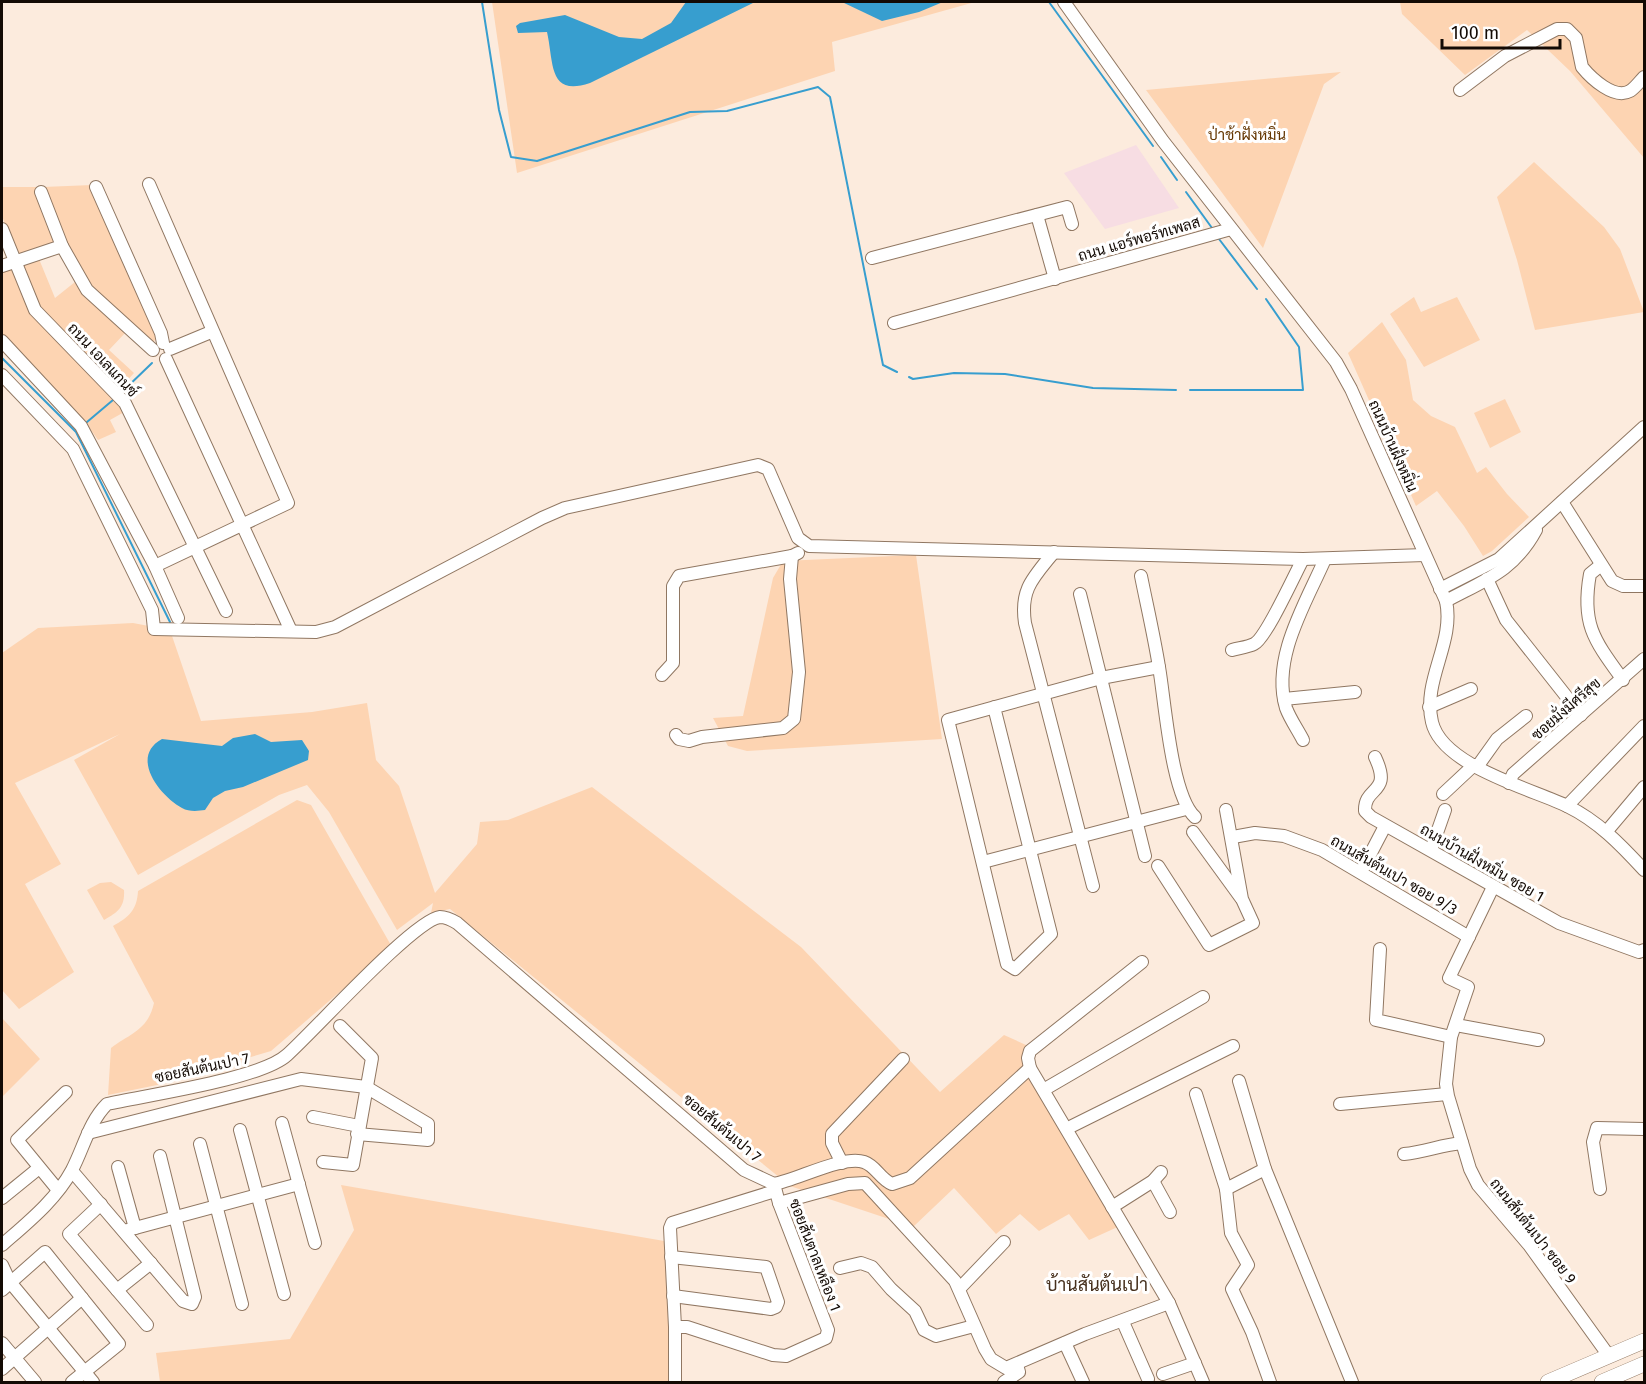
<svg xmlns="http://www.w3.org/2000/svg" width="1646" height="1384" font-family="'Fira Sans',Sarabun,sans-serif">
<rect width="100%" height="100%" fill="#fcebdd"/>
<polygon fill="#f7dde3" points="1136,145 1179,208 1105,229 1064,173"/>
<g fill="#fdd4b2">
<polygon points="492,2 975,2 832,42 835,71 517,173"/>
<polygon points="1400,2 1644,2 1644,158 1570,71 1527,30 1465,75 1402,14"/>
<polygon points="1341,72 1324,84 1263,248 1146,90"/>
<polygon points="1534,162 1604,227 1620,249 1644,312 1535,330 1517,260 1497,197"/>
<polygon points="92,185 158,337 152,343 94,289 74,263 43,187"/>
<polygon points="2,187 36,187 57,242 18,258 2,216"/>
<polygon points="39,259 55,298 75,282 125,333 109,350 134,373 121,387 38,307 21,265"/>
<path d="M14,267L33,312L126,411L110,420L116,432L98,440C73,400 29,374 2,335V271Z"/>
<polygon points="1414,297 1421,312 1457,297 1480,340 1424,367 1390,314"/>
<polygon points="1382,322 1406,360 1413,400 1431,416 1455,427 1477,473 1486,467 1507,494 1529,517 1492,551 1483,556 1464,526 1437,491 1416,506 1348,353"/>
<polygon points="1505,399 1521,432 1490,448 1474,413"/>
<polygon points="916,555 942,739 747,751 728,746 713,718 743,716 773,578 783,561"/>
<polygon points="133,623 170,630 201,721 312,712 367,703 376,760 399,786 435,893 477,844 480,822 508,820 592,787 801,947 940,1092 1004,1035 1026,1045 1030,1068 1122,1225 1089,1240 1069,1214 1039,1231 1020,1214 996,1234 954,1188 913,1227 790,1186 450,909 431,913 433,903 397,930 329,812 307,785 279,795 138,875 74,760 120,734 15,783 61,864 25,884 74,972 19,1009 2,990 2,653 38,628"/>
<path d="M297,800L311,805L392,947L271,1051L157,1085L108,1095L111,1048C131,1033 148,1030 154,1003L113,926C129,917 137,910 138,891Z"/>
<path d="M111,882L124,890C125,907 118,912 104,920L87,890L100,883Z"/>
<polygon points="2,1018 40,1059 2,1097 2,1017"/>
<polygon points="341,1185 670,1242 675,1382 160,1382 156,1353 290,1339 354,1230"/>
</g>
<g fill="#379ecf">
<path d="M686,2H755L590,83C548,97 554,63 547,32L518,33L516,26L520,23L565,15L619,37L642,39L671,23Z"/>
<polygon points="842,2 943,2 919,12 882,21"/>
<path d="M255,734L271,742L302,740L309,751L308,760L243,787L225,791L213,798L205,810C198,811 189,812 182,808C160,796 129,757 162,739L222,746L233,738Z"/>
</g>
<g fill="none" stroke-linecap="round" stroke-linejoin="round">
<g stroke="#379ecf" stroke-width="2">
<polyline points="482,2 499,110 511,157 537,161 690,112 727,111 818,87 830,97 883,365 897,372"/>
<polyline points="1049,2 1153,146"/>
<polyline points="1161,157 1177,180"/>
<polyline points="1186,192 1212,228"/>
<polyline points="1219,239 1257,289"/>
<polyline points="2,358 76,432 170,622"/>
<polyline points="909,377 913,379 954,373 1005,374 1093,388 1176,390"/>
<polyline points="1190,390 1303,390 1299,347 1266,299"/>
<polyline points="123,391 152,363"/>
<polyline points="87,422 113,400"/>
</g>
<g stroke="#907762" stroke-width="14">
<g id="minor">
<path d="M1064,2L1163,141L1336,362L1351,389L1446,601C1455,643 1422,680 1432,722C1442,766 1532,789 1567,806C1598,821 1621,845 1644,870"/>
<path d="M1460,90L1505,56L1557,29H1567L1576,38L1582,67C1591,78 1614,100 1630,91C1635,88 1640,81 1644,77"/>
<polyline points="149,184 288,503 155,566"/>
<polyline points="96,187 161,333 163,343"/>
<polyline points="41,192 62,246 87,290 153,350"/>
<polyline points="1037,215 1055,279"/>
<polyline points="2,229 35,310 125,403 226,611"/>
<polyline points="872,258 1067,207 1072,224"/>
<polyline points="2,266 62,246"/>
<polyline points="894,323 1231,229"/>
<polyline points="2,341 81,426 155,566 178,618"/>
<polyline points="170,349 211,332"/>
<polyline points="166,359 291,631"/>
<polyline points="2,375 73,449 152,610 154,629 316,632 335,627 542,518 565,508 758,465 768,469 798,538 809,546 1303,559 1425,555"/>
<polyline points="1562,502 1612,581 1623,586 1644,586"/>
<path d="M1054,552C1033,578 1020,589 1025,623L1093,886"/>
<path d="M1601,565L1590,574C1581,624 1594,640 1623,680"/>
<path d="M1141,576C1147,606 1154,636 1159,667C1165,701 1171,795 1195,817"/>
<polyline points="1487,579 1506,620 1581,715"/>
<polyline points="1440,589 1499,559 1644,427"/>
<polyline points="1080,594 1145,856"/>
<path d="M1446,601C1485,580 1514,571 1536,530"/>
<path d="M1232,650C1239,648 1248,647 1254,644C1266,638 1294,576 1303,559"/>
<polyline points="662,675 673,663 673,586 679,576 792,556 798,553"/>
<polyline points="1284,699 1355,692"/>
<polyline points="994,707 1051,934 1015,969 1007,964 948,720 1101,678 1159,667"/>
<polyline points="1429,707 1471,689"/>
<polyline points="676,735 679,739 689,741 702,737 783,728 794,719 799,672 790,579 792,556"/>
<path d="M1303,740C1298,730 1290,719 1286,708C1271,658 1306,603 1325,559"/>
<path d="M1375,757C1393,795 1364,785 1365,811L1371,817L1559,923L1639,952L1644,950"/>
<polyline points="1477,767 1497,739 1526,716"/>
<polyline points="1509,783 1513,774 1644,659"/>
<polyline points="1443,794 1474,765"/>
<polyline points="1567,806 1644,726"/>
<polyline points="1607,831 1644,787"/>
<polyline points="1193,832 1241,898"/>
<polyline points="1233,837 1255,833 1284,836 1322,850 1469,937"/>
<polyline points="1431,850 1445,810"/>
<polyline points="983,862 1186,809"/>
<polyline points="1158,866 1209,945 1253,923 1242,899 1226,810"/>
<polyline points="1361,872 1385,826"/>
<polyline points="1493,887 1449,978 1468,987 1451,1037 1446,1084 1448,1096 1470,1169 1478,1185 1529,1245 1609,1356"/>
<polyline points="1380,949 1376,1020 1451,1037"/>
<polyline points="1456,1025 1538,1040"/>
<polyline points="1030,1068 1028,1058 1030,1051 1142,962"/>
<polyline points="1239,1081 1265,1169 1352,1382"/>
<polyline points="1045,1089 1203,997"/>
<polyline points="1196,1094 1226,1189 1231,1233 1248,1265 1232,1289 1252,1332 1270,1382"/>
<polyline points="1340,1104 1447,1094"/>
<polyline points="313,1117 359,1126"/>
<polyline points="282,1123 315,1243"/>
<polyline points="1068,1128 1233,1046"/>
<polyline points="240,1130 284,1294"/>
<polyline points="88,1133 301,1079 366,1087 428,1124 428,1140 357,1134"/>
<polyline points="200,1144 242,1304"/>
<path d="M1404,1154C1425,1152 1441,1145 1462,1143"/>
<polyline points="323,1162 353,1165 372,1058 340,1026"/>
<polyline points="842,1163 832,1143 832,1134 903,1059"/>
<polyline points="118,1167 135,1228"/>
<polyline points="72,1171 183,1301 192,1304 195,1297 160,1156"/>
<polyline points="1153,1181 1170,1212"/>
<polyline points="1226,1189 1265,1169"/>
<polyline points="1600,1189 1593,1142 1597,1128 1644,1129"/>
<polyline points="58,1190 17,1140 66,1092"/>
<polyline points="2,1198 39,1168"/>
<polyline points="779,1203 848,1184 865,1183 955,1281 985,1349 991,1359 1006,1368 1085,1334 1169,1303"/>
<polyline points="101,1204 69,1234 147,1325"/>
<polyline points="1112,1207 1153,1181 1161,1172"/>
<polyline points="124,1231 299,1184"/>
<path d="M2,1245C27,1223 56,1200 72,1170C84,1147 89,1122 107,1104C147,1095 261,1079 287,1055C314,1031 414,920 440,917C446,917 452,920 457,923L744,1170L774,1184C797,1180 843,1155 864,1162C876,1166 880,1179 892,1184L910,1178L1030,1068L1169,1303L1203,1382"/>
<polyline points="671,1257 766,1267 778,1302 776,1307 771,1309 673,1296"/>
<polyline points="2,1265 10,1282 93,1382"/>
<polyline points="840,1268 861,1263 872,1267 891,1289 915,1311 924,1330 936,1336 974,1326"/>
<polyline points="960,1288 1004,1242"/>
<polyline points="2,1290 45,1252 119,1344 72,1382"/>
<polyline points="117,1290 151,1263"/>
<polyline points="1123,1322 1148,1379"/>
<polyline points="675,1327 670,1228 672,1223 775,1191"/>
<polyline points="2,1343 35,1382"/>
<polyline points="1065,1343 1083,1382"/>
<polyline points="2,1369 82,1298"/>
<polyline points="1163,1374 1195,1363"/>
<polyline points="675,1382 675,1327 687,1327 773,1355 786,1356 826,1338 828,1330 779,1203 774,1184"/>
<polyline points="1004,1382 1019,1372 1017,1365"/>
</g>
</g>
<g stroke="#907762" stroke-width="16">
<g id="major">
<polyline points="1548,1382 1644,1341"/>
<polyline points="1602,1382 1644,1364"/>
</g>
</g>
<use href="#minor" stroke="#fff" stroke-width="12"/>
<use href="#major" stroke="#fff" stroke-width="15"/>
</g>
<g text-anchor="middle" stroke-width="6" stroke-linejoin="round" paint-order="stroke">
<g font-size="15" fill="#643601" stroke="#fff">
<text x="1247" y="140">ป่าช้าฝั่งหมิ่น</text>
</g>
<g font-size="15" fill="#130a04" stroke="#fff">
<text transform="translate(1139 239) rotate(-16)" y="5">ถนน แอร์พอร์ทเพลส</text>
<text transform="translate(103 360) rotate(47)" y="5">ถนน เอเลแกนซ์</text>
<text transform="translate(1393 446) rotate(66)" y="5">ถนนบ้านฝั่งหมิ่น</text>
<text transform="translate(1566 709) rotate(-41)" y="5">ซอยมั่งมีศรีสุข</text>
<text transform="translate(1482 863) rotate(30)" y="5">ถนนบ้านฝั่งหมิ่น ซอย 1</text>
<text transform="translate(1394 875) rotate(30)" y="5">ถนนสันต้นเปา ซอย 9/3</text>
<text transform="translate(202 1068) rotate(-12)" y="5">ซอยสันต้นเปา 7</text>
<text transform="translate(722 1128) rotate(40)" y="5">ซอยสันต้นเปา 7</text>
<text transform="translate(1533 1231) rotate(52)" y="5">ถนนสันต้นเปา ซอย 9</text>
<text transform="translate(815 1255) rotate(69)" y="5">ซอยสันตาลเหลือง 1</text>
</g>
<g font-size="18" fill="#46301d" stroke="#fff">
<text x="1097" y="1291">บ้านสันต้นเปา</text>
</g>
</g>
<rect width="1646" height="1384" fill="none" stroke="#130a04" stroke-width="6"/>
<path d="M1442 39v9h118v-9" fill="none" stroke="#130a04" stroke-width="3"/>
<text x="1451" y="39" font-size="18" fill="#130a04" stroke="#ffffff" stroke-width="4.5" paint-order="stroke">100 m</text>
</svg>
